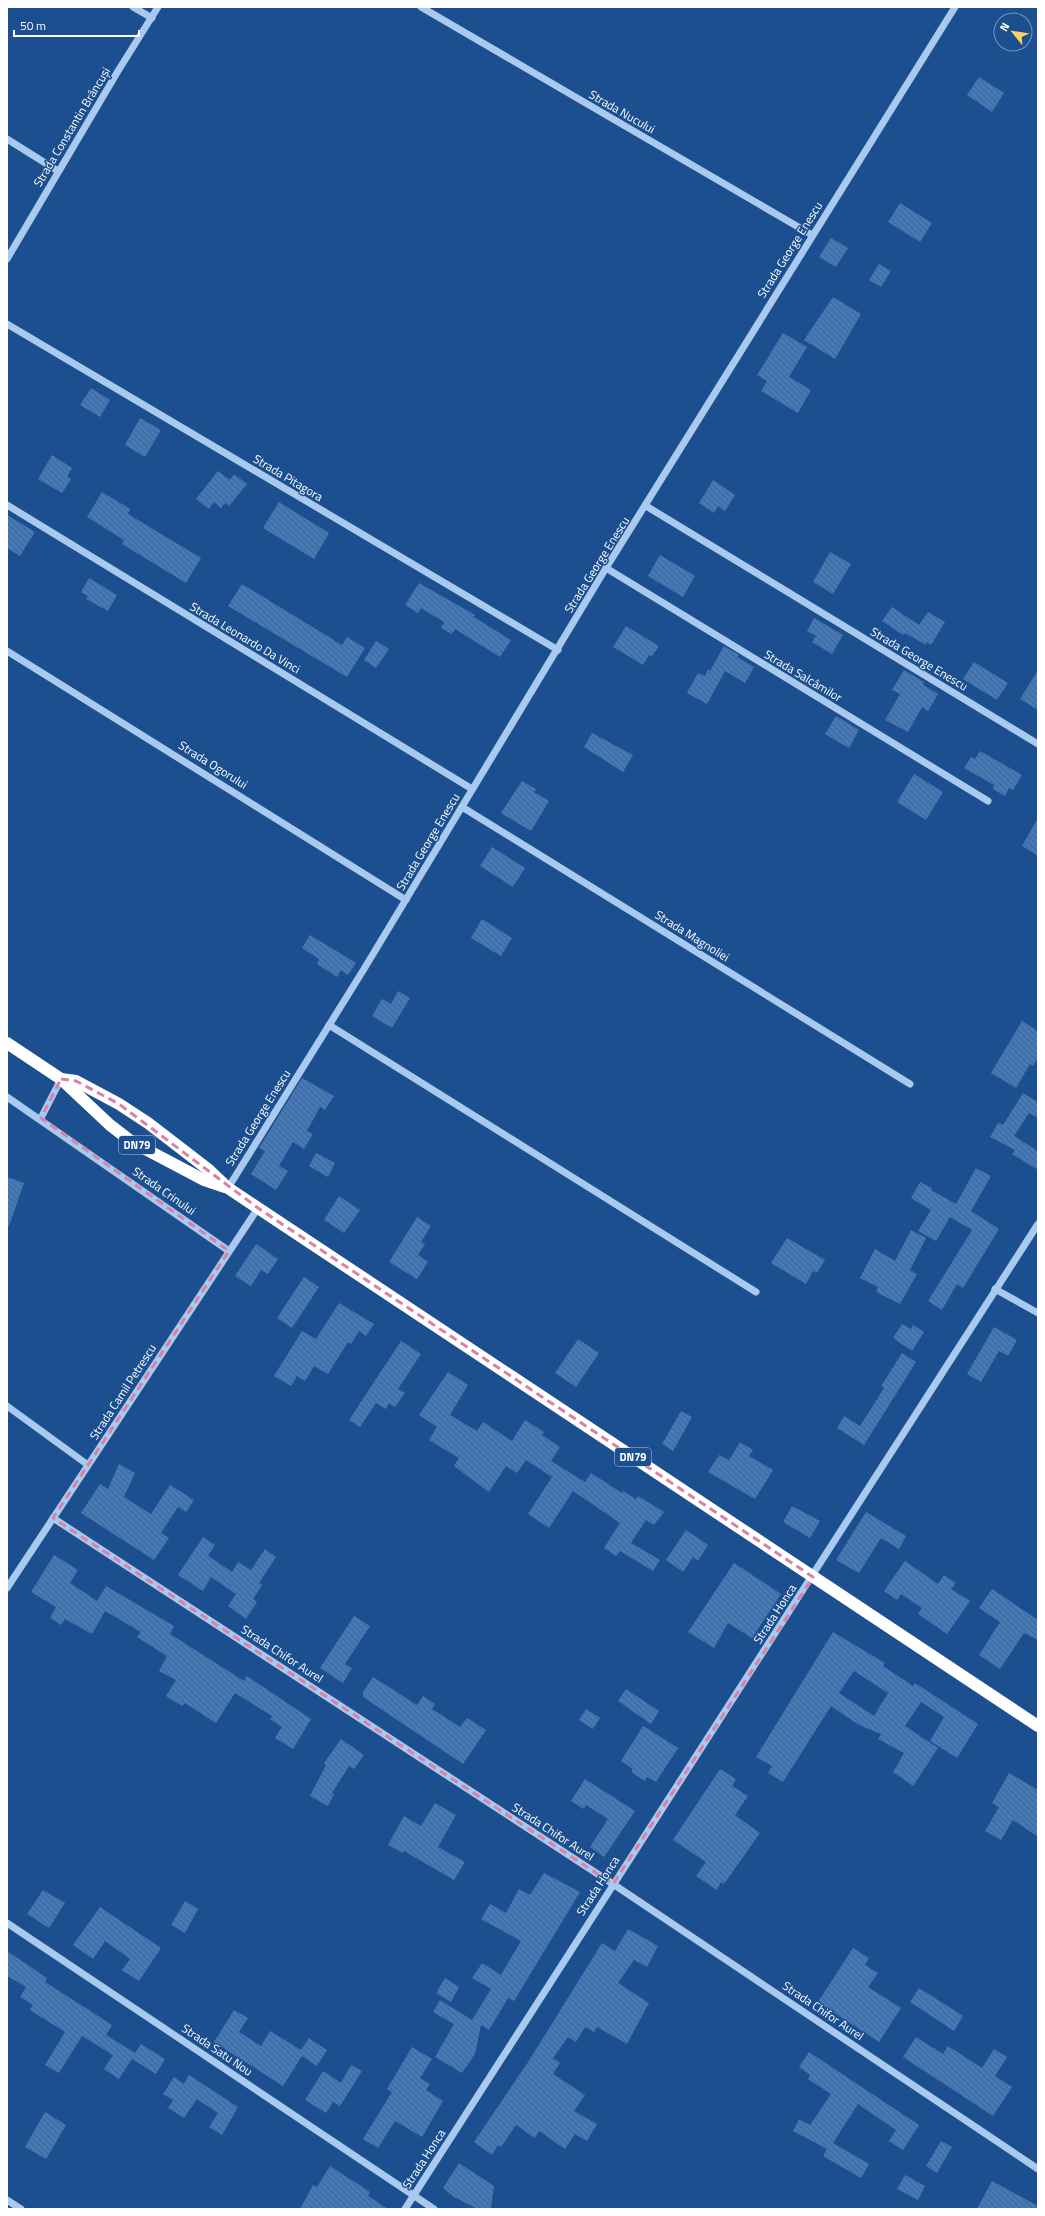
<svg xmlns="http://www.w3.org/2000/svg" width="1045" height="2216" font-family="'Titillium Web',sans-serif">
<defs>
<pattern id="building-back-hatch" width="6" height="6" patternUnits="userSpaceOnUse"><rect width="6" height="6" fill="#4478b7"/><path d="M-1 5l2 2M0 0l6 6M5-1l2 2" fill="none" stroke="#486282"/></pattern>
</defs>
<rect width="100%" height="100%" fill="#1b4f8f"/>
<g fill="url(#building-back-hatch)" fill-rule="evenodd">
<polygon points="979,77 1004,93 992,112 967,95"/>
<polygon points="900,203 932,223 920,242 888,222"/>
<polygon points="831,238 848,248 836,267 819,257"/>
<polygon points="879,264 891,271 881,287 869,280"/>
<polygon points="833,297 861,314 835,359 804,340"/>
<polygon points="783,333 807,347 789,377 811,390 798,413 761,391 767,381 757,375"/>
<polygon points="91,388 110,400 100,417 80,405"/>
<polygon points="140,418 161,430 145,457 125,445"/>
<polygon points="52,455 72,468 67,477 71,479 62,493 38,479"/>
<polygon points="218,471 230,480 234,474 247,484 229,506 225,503 221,508 214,502 209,509 196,499"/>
<polygon points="713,480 735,495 725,511 718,506 714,513 699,503"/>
<polygon points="102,492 130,509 128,514 201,558 186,583 122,544 124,540 87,517"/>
<polygon points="279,502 329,533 314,559 263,528"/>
<polygon points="7,515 35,532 20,556 7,548"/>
<polygon points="830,552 851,564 833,594 813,582"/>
<polygon points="660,555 695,576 683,597 648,576"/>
<polygon points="89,578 117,595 108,611 86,599 88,596 81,592"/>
<polygon points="419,583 475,615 474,617 511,640 500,657 455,629 452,634 441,628 444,622 421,608 418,613 405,605"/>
<polygon points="242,584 342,645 347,637 365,648 347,677 228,606"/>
<polygon points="892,607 919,625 928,612 945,622 931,645 927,642 926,645 905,633 903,635 882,621"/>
<polygon points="814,618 843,635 832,654 812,642 816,636 807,631"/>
<polygon points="626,626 659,646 652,656 649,655 643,665 613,647"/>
<polygon points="376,641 389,649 376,668 364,660"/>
<polygon points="724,646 739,655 737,657 754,667 745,683 725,671 707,704 687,693 698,673 705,676 708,669 710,671"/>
<polygon points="974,662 1008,683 997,700 963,679"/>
<polygon points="904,670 924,682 923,685 938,694 928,711 922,707 908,732 885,720 900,694 892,690"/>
<polygon points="1038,670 1038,710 1020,699"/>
<polygon points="836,716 859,730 849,748 825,734"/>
<polygon points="592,733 633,755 623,772 584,747"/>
<polygon points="980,751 1022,775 1013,790 1009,788 1005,796 993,789 994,785 964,768 971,757 975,759"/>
<polygon points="914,774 943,792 926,820 897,802"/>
<polygon points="522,781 536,789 534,792 549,801 531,831 501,813"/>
<polygon points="1038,818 1038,856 1022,846"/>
<polygon points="492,847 525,868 513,887 480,866"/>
<polygon points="482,919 512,938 501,956 471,938"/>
<polygon points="310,935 356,963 348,975 341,970 337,977 317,964 319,959 302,948"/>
<polygon points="398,991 410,998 392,1028 372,1016 382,999 391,1004"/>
<polygon points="1022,1021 1038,1031 1038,1058 1033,1066 1030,1064 1016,1088 991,1073"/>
<polygon points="302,1078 334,1096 325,1110 320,1107 307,1131 313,1134 304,1149 293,1142 279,1166 288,1171 276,1190 251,1174 265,1151 259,1148"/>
<polygon points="1023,1093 1038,1102 1038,1118 1029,1113 1014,1136 1038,1151 1038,1170 1012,1154 1015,1150 990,1137 998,1123 1003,1125"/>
<polygon points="316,1153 335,1163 328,1177 309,1166"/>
<polygon points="976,1168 991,1176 971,1211 999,1229 963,1288 957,1284 942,1310 928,1301 972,1230 950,1217 936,1241 918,1231 931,1210 911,1198 920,1182 932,1188 931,1190 956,1204"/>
<polygon points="7,1177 24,1183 9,1226 7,1225"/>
<polygon points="339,1196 360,1210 344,1233 324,1220"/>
<polygon points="417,1217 431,1226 421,1242 425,1244 418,1255 428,1262 417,1279 389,1262"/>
<polygon points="911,1230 926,1238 910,1270 917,1274 900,1304 876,1292 878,1287 860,1278 875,1249 895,1261"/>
<polygon points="787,1238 825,1260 817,1273 813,1271 806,1284 771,1263"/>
<polygon points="256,1244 278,1259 268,1274 261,1270 251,1286 235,1276"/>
<polygon points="304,1277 319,1287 292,1328 277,1318"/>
<polygon points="339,1303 374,1324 366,1336 359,1331 351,1344 348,1342 328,1374 314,1366 305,1381 297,1376 291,1386 274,1376 302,1331 316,1339"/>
<polygon points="902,1324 911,1329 913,1325 924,1332 912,1351 893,1338"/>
<polygon points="994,1327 1017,1340 1008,1356 999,1351 981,1382 967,1374"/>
<polygon points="578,1339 599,1353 576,1387 555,1373"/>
<polygon points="401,1341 421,1354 398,1389 405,1393 395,1407 389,1403 386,1409 376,1403 360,1427 349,1420"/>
<polygon points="902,1353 916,1362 864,1445 837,1428 844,1416 860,1426 884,1388 881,1386"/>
<polygon points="448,1372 468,1385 450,1415 477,1431 483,1422 512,1441 525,1420 544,1432 542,1435 560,1447 551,1461 585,1482 591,1473 622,1493 623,1491 636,1499 638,1496 664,1512 654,1525 646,1520 631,1543 660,1560 653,1571 620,1551 616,1556 604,1548 620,1523 573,1491 549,1528 528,1514 552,1477 526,1460 517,1473 506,1466 489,1492 454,1466 459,1458 429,1440 437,1427 419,1415"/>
<polygon points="681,1411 692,1417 673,1451 662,1444"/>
<polygon points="740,1442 753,1450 749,1456 773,1470 755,1499 708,1472 719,1455 729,1460"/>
<polygon points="119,1464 135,1473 124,1497 151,1514 170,1485 194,1500 186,1512 178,1507 161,1533 169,1538 154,1560 81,1513 100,1484 108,1489"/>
<polygon points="792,1506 820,1521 810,1538 783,1522"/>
<polygon points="866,1512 906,1536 899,1549 881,1538 859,1573 836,1560"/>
<polygon points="686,1530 708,1545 698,1561 693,1557 683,1572 666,1560"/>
<polygon points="203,1537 215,1545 208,1556 232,1572 238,1562 251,1570 265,1549 276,1557 259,1583 262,1585 253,1599 257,1602 246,1619 228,1606 236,1594 211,1577 203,1591 178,1575"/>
<polygon points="54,1555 78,1570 70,1583 97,1601 106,1586 174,1626 170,1634 244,1681 247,1676 311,1719 293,1749 275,1738 282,1727 270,1719 272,1716 235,1693 216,1723 185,1703 182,1706 166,1696 176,1680 159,1671 167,1656 137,1637 141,1632 105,1611 92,1634 65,1619 61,1625 50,1618 56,1607 31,1592"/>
<polygon points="905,1561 938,1584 944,1575 956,1583 951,1589 970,1601 947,1634 918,1614 922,1608 901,1594 897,1600 884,1591"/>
<polygon points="734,1563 781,1594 752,1638 728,1623 714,1648 688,1632"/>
<polygon points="992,1589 1038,1620 1038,1640 1024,1633 1000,1669 979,1655 1000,1622 979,1608"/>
<polygon points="354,1616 370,1626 345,1664 352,1668 343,1683 320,1668"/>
<path d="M833,1632L885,1663L883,1666L913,1686L915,1683L978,1724L957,1758L930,1741L944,1717L921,1702L905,1726L938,1748L913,1786L893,1772L904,1753L878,1739L881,1734L859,1725L831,1706L783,1782L768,1773L772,1766L756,1757ZM854,1671L888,1693L874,1716L839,1693Z"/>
<polygon points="373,1677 417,1705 423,1696 435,1704 432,1709 460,1727 467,1718 486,1730 463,1764 363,1697 363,1692"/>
<polygon points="626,1689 659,1711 651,1724 618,1701"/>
<polygon points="586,1709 600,1718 593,1729 579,1720"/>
<polygon points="643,1726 678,1748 656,1782 647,1777 645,1781 631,1772 633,1769 621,1761"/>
<polygon points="341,1739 364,1755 354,1769 349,1766 332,1793 334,1794 328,1806 310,1796 326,1765 324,1763"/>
<polygon points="720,1769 736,1779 732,1786 748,1796 735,1815 760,1833 724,1884 721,1882 717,1890 696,1876 706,1862 673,1840"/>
<polygon points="1009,1773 1038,1790 1038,1837 1013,1820 1001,1840 985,1831 999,1807 992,1803"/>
<polygon points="585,1779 635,1811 604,1857 590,1847 608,1819 586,1805 584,1809 571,1801"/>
<polygon points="435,1803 456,1815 438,1847 465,1862 454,1880 404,1851 403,1853 388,1845 404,1816 421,1826"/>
<polygon points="544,1873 580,1892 514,2001 508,1998 489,2030 481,2025 475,2054 462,2073 435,2057 454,2024 433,2012 440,2000 472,2020 491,1989 472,1978 482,1963 501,1975 521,1941 481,1919 490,1904 506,1913 519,1889 530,1895"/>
<polygon points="43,1890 65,1903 49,1928 27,1914"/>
<polygon points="185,1901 198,1909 185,1933 171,1925"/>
<polygon points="100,1907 161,1948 139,1981 122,1970 130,1959 105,1941 93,1959 73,1945"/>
<polygon points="628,1929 658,1946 647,1967 634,1960 618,1983 649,2003 627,2044 597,2027 594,2032 585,2027 576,2042 568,2037 553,2058 560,2063 553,2074 585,2095 574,2111 597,2124 587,2141 575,2134 565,2149 539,2131 535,2138 516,2125 501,2147 498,2145 492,2155 474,2142 530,2059 602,1943 615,1951"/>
<polygon points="853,1948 869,1958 865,1965 878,1973 868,1987 901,2008 879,2042 818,2002"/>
<polygon points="7,1951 47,1978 45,1982 112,2025 106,2035 135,2053 141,2044 165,2059 156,2074 132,2059 119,2079 104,2069 113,2055 82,2036 59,2073 45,2065 65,2032 30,2010 33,2005 20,1997 26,1987 7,1976"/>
<polygon points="445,1978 459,1987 451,2002 436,1993"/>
<polygon points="919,1988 963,2016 954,2031 910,2002"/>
<polygon points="234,2010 248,2018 239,2032 261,2046 270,2031 301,2050 309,2038 327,2050 317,2066 302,2056 283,2086 214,2042"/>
<polygon points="916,2037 943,2054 948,2046 982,2068 994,2049 1007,2057 995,2076 1012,2087 993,2116 903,2057"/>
<polygon points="412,2047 432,2059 420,2078 430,2084 426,2090 443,2101 422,2137 395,2121 378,2148 363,2139 392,2092 387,2089"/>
<polygon points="809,2052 919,2125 903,2150 889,2141 896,2130 858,2104 833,2143 869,2164 861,2178 823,2156 827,2149 793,2131 799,2119 810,2125 831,2094 808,2079 810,2075 799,2067"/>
<polygon points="351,2065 362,2071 340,2106 333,2102 326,2113 305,2100 323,2071 341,2083"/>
<polygon points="189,2075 238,2107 222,2135 209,2127 218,2113 197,2099 184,2118 168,2108 173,2100 163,2094 174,2077 184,2084"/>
<polygon points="45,2112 66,2125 46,2159 25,2147"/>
<polygon points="941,2141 952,2147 937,2173 926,2166"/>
<polygon points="459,2163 494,2186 491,2209 477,2209 454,2197 443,2188"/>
<polygon points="330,2166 370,2192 368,2196 388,2209 300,2209 313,2185 317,2187"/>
<polygon points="905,2175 925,2186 918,2200 897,2189"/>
<polygon points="992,2181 1038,2206 1038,2209 977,2209"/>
</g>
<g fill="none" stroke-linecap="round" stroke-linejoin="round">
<g stroke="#a9c9ee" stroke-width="7">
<polyline points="133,7 152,18"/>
<polyline points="421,7 812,235"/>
<polyline points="7,139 58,171"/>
<polyline points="7,259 118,71 158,7"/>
<polyline points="7,324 558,650"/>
<polyline points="7,505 472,789"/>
<polyline points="646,506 1038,744"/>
<polyline points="606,568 988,801"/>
<polyline points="7,651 406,900"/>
<polyline points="462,807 910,1084"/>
<polyline points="329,1025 756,1292"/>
<polyline points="7,1097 229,1251"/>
<polyline points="41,1118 61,1079"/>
<polyline points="228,1188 364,969 606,568 955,7"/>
<polyline points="995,1289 1038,1313"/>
<polyline points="7,1406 88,1465"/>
<polyline points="53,1518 613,1884 1038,2169"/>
<polyline points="7,1588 258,1208"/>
<polyline points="7,1923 434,2209"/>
<polyline points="7,2200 21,2209"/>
<polyline points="405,2209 1038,1224"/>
</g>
<g stroke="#fff" stroke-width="12">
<polyline points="7,1043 61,1079 110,1125 132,1142 204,1180 225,1187"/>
<polyline points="61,1079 76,1081 119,1104 148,1123 209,1170 228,1188 258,1208 1038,1726"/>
</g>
</g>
<path fill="none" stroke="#dd80a5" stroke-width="3" stroke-dasharray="8 5" stroke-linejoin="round" d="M61,1079L76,1081L119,1104L258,1208L813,1577L613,1884L53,1518L229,1251L41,1118Z"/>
<g text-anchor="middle" stroke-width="3" stroke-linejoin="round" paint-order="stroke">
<g fill="#1b4f8f" stroke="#bbcadd" stroke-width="1">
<rect x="119" y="1136" width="36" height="18" rx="3"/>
<rect x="615" y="1448" width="36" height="18" rx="3"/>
</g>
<g font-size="11" font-weight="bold" fill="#fff">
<text x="137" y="1149">DN79</text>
<text x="633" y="1461">DN79</text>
</g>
<g font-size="12" fill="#fff" stroke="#1b4f8f">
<text transform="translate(622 112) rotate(30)" y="4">Strada Nucului</text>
<text transform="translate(72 127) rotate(-59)" y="4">Strada Constantin Brâncuși</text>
<text transform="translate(790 250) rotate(-58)" y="4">Strada George Enescu</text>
<text transform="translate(288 478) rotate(31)" y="4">Strada Pitagora</text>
<text transform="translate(597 565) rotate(-58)" y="4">Strada George Enescu</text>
<text transform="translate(245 638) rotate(31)" y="4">Strada Leonardo Da Vinci</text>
<text transform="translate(919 659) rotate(31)" y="4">Strada George Enescu</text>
<text transform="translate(803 676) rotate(31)" y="4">Strada Salcâmilor</text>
<text transform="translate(213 765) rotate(32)" y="4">Strada Ogorului</text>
<text transform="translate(428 842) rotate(-59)" y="4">Strada George Enescu</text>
<text transform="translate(692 936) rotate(32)" y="4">Strada Magnoliei</text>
<text transform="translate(258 1118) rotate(-58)" y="4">Strada George Enescu</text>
<text transform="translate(164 1191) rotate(35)" y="4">Strada Crinului</text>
<text transform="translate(123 1392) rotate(-57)" y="4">Strada Camil Petrescu</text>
<text transform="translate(775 1614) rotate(-57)" y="4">Strada Honca</text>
<text transform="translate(282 1654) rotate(33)" y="4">Strada Chifor Aurel</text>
<text transform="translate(553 1832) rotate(33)" y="4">Strada Chifor Aurel</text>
<text transform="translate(598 1886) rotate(-57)" y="4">Strada Honca</text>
<text transform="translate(823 2011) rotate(34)" y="4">Strada Chifor Aurel</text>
<text transform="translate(217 2050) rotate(34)" y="4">Strada Satu Nou</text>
<text transform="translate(424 2159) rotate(-57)" y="4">Strada Honca</text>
</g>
</g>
<rect width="1045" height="2216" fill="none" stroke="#ffffff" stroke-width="16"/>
<g transform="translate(1013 32) rotate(300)"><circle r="19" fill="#1b4f8f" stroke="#7695bc"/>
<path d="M0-3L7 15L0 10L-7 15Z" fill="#ffd166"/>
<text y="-6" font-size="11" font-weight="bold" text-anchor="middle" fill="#ffffff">N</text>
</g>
<path d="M14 30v6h125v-6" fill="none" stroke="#ffffff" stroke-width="2"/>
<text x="20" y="30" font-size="12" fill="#ffffff" stroke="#1b4f8f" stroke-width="3" paint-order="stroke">50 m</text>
</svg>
